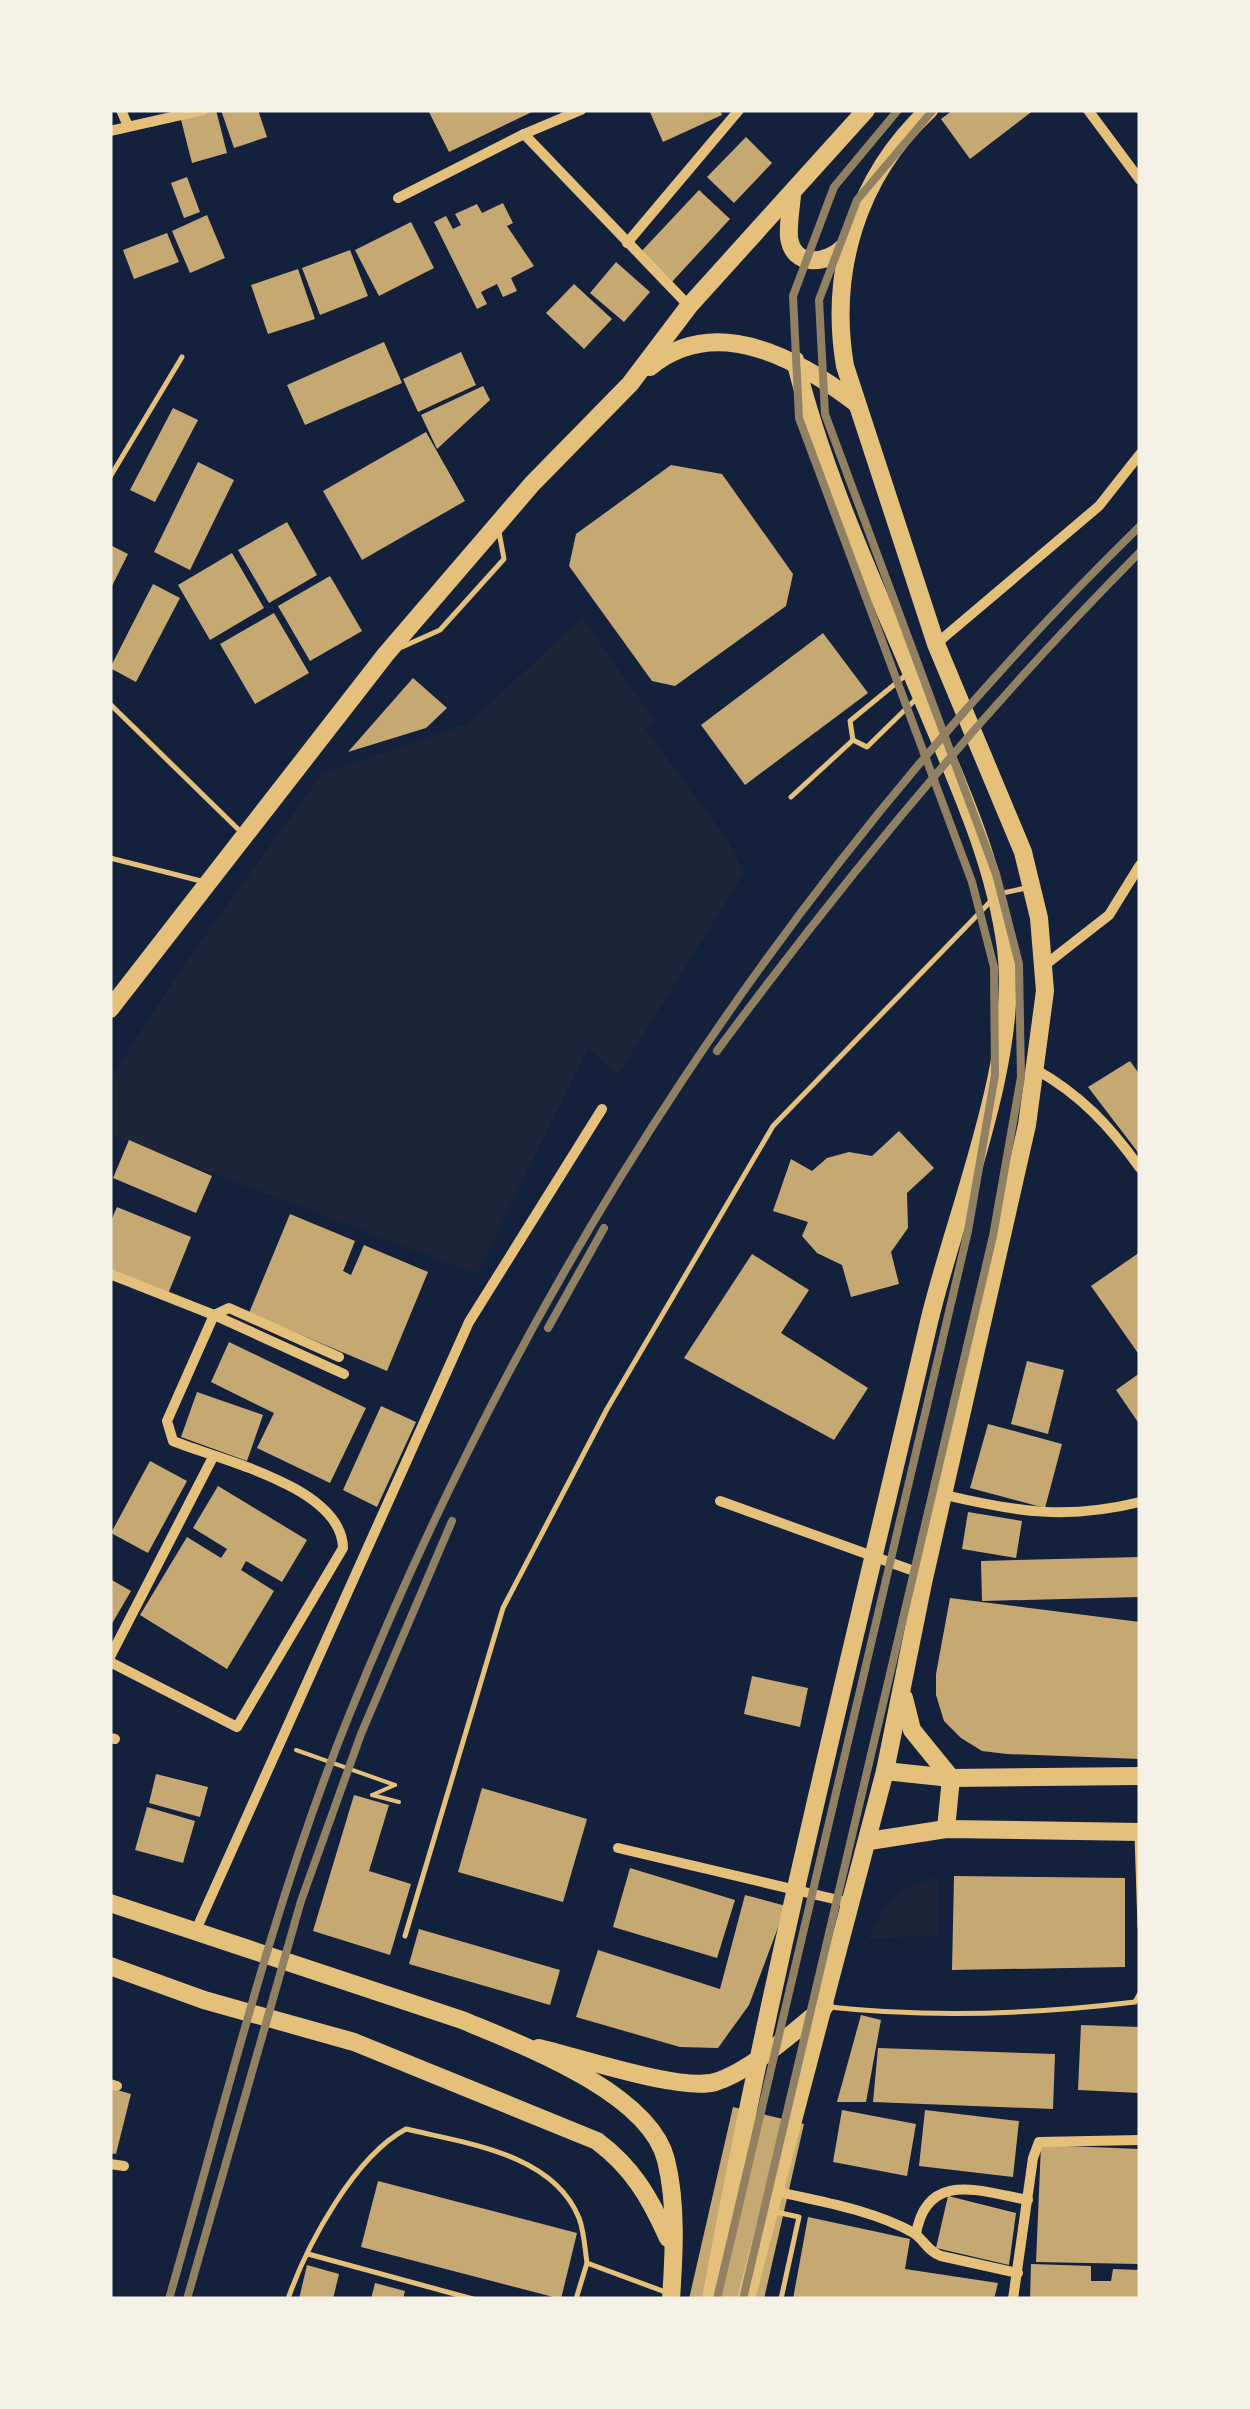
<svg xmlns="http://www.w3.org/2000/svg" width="1250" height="2409" font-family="Manrope,sans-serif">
<rect width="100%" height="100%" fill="#14213d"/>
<g fill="#1d2539">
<polygon points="582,618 655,721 645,729 727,839 744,873 618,1075 588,1048 477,1274 110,1134 110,1079 186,962 322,774 469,723"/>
<path d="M938,1877L939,1935L868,1939C887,1901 896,1886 938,1877Z"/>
</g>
<g fill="#c6a872">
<polygon points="203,110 216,110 227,153 192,163 180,116"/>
<polygon points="221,110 258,110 267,137 234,148"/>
<polygon points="428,110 536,110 449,152"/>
<polygon points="649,110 720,110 722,115 663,142"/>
<polygon points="953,110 1034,110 970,159 941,119"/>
<polygon points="746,137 772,163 734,203 707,177"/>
<polygon points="187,177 200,212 184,218 171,183"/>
<polygon points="699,190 730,219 670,284 639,254"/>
<polygon points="503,203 513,223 507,226 534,266 511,278 517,291 503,297 497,284 481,292 487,304 477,309 434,222 446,216 453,229 461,225 455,214 477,204 482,213"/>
<polygon points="207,215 225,258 190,273 172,231"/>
<polygon points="411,222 434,268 379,296 355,250"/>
<polygon points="167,233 179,262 134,279 123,250"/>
<polygon points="350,250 368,296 320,315 302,268"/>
<polygon points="616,262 650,292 624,322 590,293"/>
<polygon points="298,269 315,319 268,334 251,285"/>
<polygon points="574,284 612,319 584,349 546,313"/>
<polygon points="384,342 402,383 305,425 287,385"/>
<polygon points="461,352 476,385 418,412 403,379"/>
<polygon points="483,386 490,400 437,449 421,415"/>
<polygon points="173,408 198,420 155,502 130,490"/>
<polygon points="426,432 465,501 362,560 323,491"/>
<polygon points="198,462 234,480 190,570 154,552"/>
<polygon points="671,465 722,474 793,574 786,606 675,686 652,681 569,566 576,534"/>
<polygon points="287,522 317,575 269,603 238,550"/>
<polygon points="110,545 128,554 110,590"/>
<polygon points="232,553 264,608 210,640 178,585"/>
<polygon points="330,576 362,631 310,661 278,606"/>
<polygon points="153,584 180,598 136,682 110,668"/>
<polygon points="274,613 309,673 255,704 220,644"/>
<polygon points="823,633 868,693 745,785 701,725"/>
<polygon points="413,678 447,708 426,728 348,752"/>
<polygon points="1130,1061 1140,1075 1140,1155 1088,1087"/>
<polygon points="899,1131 934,1168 907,1193 908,1228 891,1252 899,1284 851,1297 842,1265 817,1253 802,1236 808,1222 773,1211 791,1159 812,1171 827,1158 849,1152 872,1156"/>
<polygon points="129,1140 212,1176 196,1213 113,1178"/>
<polygon points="117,1207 191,1237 168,1294 110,1270 110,1223"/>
<polygon points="290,1214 355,1241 343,1271 351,1275 364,1245 428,1272 387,1371 249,1313"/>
<polygon points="1140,1252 1140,1356 1091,1286"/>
<polygon points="752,1254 809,1290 781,1333 868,1388 834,1440 684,1358"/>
<polygon points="229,1342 366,1408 330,1483 257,1448 274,1413 211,1382"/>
<polygon points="1027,1361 1064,1370 1048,1434 1011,1424"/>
<polygon points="1140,1373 1140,1425 1116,1390"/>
<polygon points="197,1392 263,1415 247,1461 181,1437"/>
<polygon points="381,1406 416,1422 377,1507 343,1490"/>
<polygon points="988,1424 1062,1444 1045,1508 970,1488"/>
<polygon points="150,1461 187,1481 148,1553 111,1533"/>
<polygon points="218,1486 307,1540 282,1582 246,1561 241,1570 274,1591 227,1669 140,1615 187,1537 221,1558 227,1549 193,1528"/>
<polygon points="968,1512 1022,1521 1016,1558 962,1549"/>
<polygon points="1140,1557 1140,1597 982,1601 981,1561"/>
<polygon points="110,1579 131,1591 110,1627"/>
<polygon points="950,1598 1140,1622 1140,1759 1007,1754 982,1751 961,1738 944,1721 936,1695 936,1674"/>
<polygon points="752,1676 808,1688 800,1727 744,1714"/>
<polygon points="156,1774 208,1787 200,1817 149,1803"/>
<polygon points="482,1788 587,1819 563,1902 458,1872"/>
<polygon points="354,1795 389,1805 369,1871 411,1884 390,1955 313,1931"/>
<polygon points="147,1807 195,1821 183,1863 135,1850"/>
<polygon points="630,1868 735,1900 717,1958 613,1927"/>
<polygon points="954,1876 1125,1878 1125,1967 952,1970"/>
<polygon points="745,1895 786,1906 749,2005 718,2048 680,2047 576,2017 598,1950 720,1989"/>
<polygon points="419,1929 560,1970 550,2005 409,1964"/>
<polygon points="861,2015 881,2020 866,2102 837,2102"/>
<polygon points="1081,2025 1140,2027 1140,2093 1078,2090"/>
<polygon points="878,2048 1055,2054 1053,2109 873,2102"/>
<polygon points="110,2088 131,2094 116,2154 110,2153"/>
<polygon points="733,2107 804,2124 764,2299 689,2299"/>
<polygon points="842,2110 916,2124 907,2176 833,2162"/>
<polygon points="925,2110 1019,2121 1013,2177 919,2166"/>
<polygon points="1041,2145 1140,2149 1139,2264 1036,2262"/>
<polygon points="378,2181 577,2233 561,2299 361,2247"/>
<polygon points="948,2196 1016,2213 1009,2265 936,2248"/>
<polygon points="808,2217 910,2239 905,2269 998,2283 994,2299 793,2299"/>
<polygon points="1031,2264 1091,2266 1091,2281 1111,2281 1113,2269 1140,2270 1140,2299 1030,2299"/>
<polygon points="307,2265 339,2274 333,2299 299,2299"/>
<polygon points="375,2283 405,2291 403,2299 371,2299"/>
</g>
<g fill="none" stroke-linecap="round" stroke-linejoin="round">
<g stroke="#e5c07b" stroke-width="4">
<polyline points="296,1750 395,1785"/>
<polyline points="372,1795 399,1802"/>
<polyline points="372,1795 395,1785"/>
</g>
<g stroke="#e5c07b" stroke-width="5">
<polyline points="110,477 182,357"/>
<polyline points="402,647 440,630 504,559 499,532"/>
<polyline points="110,704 240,831"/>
<polyline points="853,740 850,721 906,675"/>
<polyline points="853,740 867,747 918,697"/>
<polyline points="791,797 853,740"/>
<polyline points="110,858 201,881"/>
<polyline points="998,894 1026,888"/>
<polyline points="1137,1835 1140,1927"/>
<polyline points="405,1936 503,1608 607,1409 773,1126 990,902"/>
<path d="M829,2007C930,2018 1035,2014 1135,2002L1140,1993"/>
<polyline points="771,2211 799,2217 781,2299"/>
<polyline points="308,2254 473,2299"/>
<path d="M288,2299C307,2244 355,2156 406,2129C464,2143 553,2153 579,2218C584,2231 585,2249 587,2263L668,2293"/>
<polyline points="576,2299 587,2263"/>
</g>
<g stroke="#e5c07b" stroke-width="10">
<polyline points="121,110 128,126"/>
<polyline points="581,110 524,134 689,306"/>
<polyline points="1088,110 1140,180"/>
<polyline points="110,131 203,110"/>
<polyline points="398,198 524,134"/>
<polyline points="627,243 739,110"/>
<polyline points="936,644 1099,506 1140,454"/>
<polyline points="1045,965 1109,915 1140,865"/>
<path d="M1035,1069C1081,1095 1109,1125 1140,1168"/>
<polyline points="110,1274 214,1315 344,1374"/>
<polyline points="214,1315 229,1308 339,1357"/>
<path d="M945,1495C1017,1512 1067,1520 1140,1502"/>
<polyline points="720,1501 925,1575"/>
<polyline points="110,1657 213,1457"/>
<path d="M110,1662L237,1727L343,1548C342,1487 220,1460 173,1441L167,1421L214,1315"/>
<polyline points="110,1738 115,1739"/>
<polyline points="618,1848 851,1903"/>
<polyline points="196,1930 469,1322 602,1109"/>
<polyline points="110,2084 117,2086"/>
<polyline points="110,2164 124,2166"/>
<path d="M775,2191C820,2202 870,2209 912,2232C924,2239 927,2251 941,2256L1018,2273"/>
<path d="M916,2234C927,2169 982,2192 1028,2200"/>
<polyline points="1013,2299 1033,2158 1039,2142 1140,2140"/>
</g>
<g stroke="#e5c07b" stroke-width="18">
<polyline points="885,1771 951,1778 1140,1776"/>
<polyline points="946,1829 951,1778"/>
<polyline points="869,1841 946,1829 1140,1832"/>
</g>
<g stroke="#e5c07b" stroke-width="18">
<path d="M792,195C791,208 788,223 789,237C793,269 828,264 845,246"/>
<path d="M650,367C717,312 800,360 857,404"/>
<polyline points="110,1009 386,654 532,484 630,384 689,306 866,110"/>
<polyline points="904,1698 912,1730 951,1778"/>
<path d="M110,1903L462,2020C522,2045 649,2092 666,2160C677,2204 674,2255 671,2299"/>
<path d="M110,1966L204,2000L354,2042L597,2141C633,2168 650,2198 668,2238"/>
<path d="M539,2048C578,2057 681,2092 715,2082C751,2071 796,2030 825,2006"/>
<path d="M711,2299C771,1971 853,1647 929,1322C955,1212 1020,1060 1006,948C994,859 957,782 923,700C876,588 824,478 795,360"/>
<path d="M746,2299L885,1771L923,1583L1027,1125L1045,991L1039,918L1023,852L936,644L845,366C829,271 857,177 929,110"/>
</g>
<g stroke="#918062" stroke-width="8">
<path d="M717,1051C847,875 985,708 1140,552"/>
<polyline points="548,1328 604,1228"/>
<path d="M169,2299C225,2105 272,1906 348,1718C529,1269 794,865 1140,526"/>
<polyline points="187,2299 301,1901 361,1734 452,1521"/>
<polyline points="717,2299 968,1231 995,1075 994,967 972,882 799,418 793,296 834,187 898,110"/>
<polyline points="743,2299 993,1236 1021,1077 1019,964 996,874 825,414 819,300 857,200 933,110"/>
</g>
</g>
<rect width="1250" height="2409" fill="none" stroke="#f6f1e7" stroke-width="225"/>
</svg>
